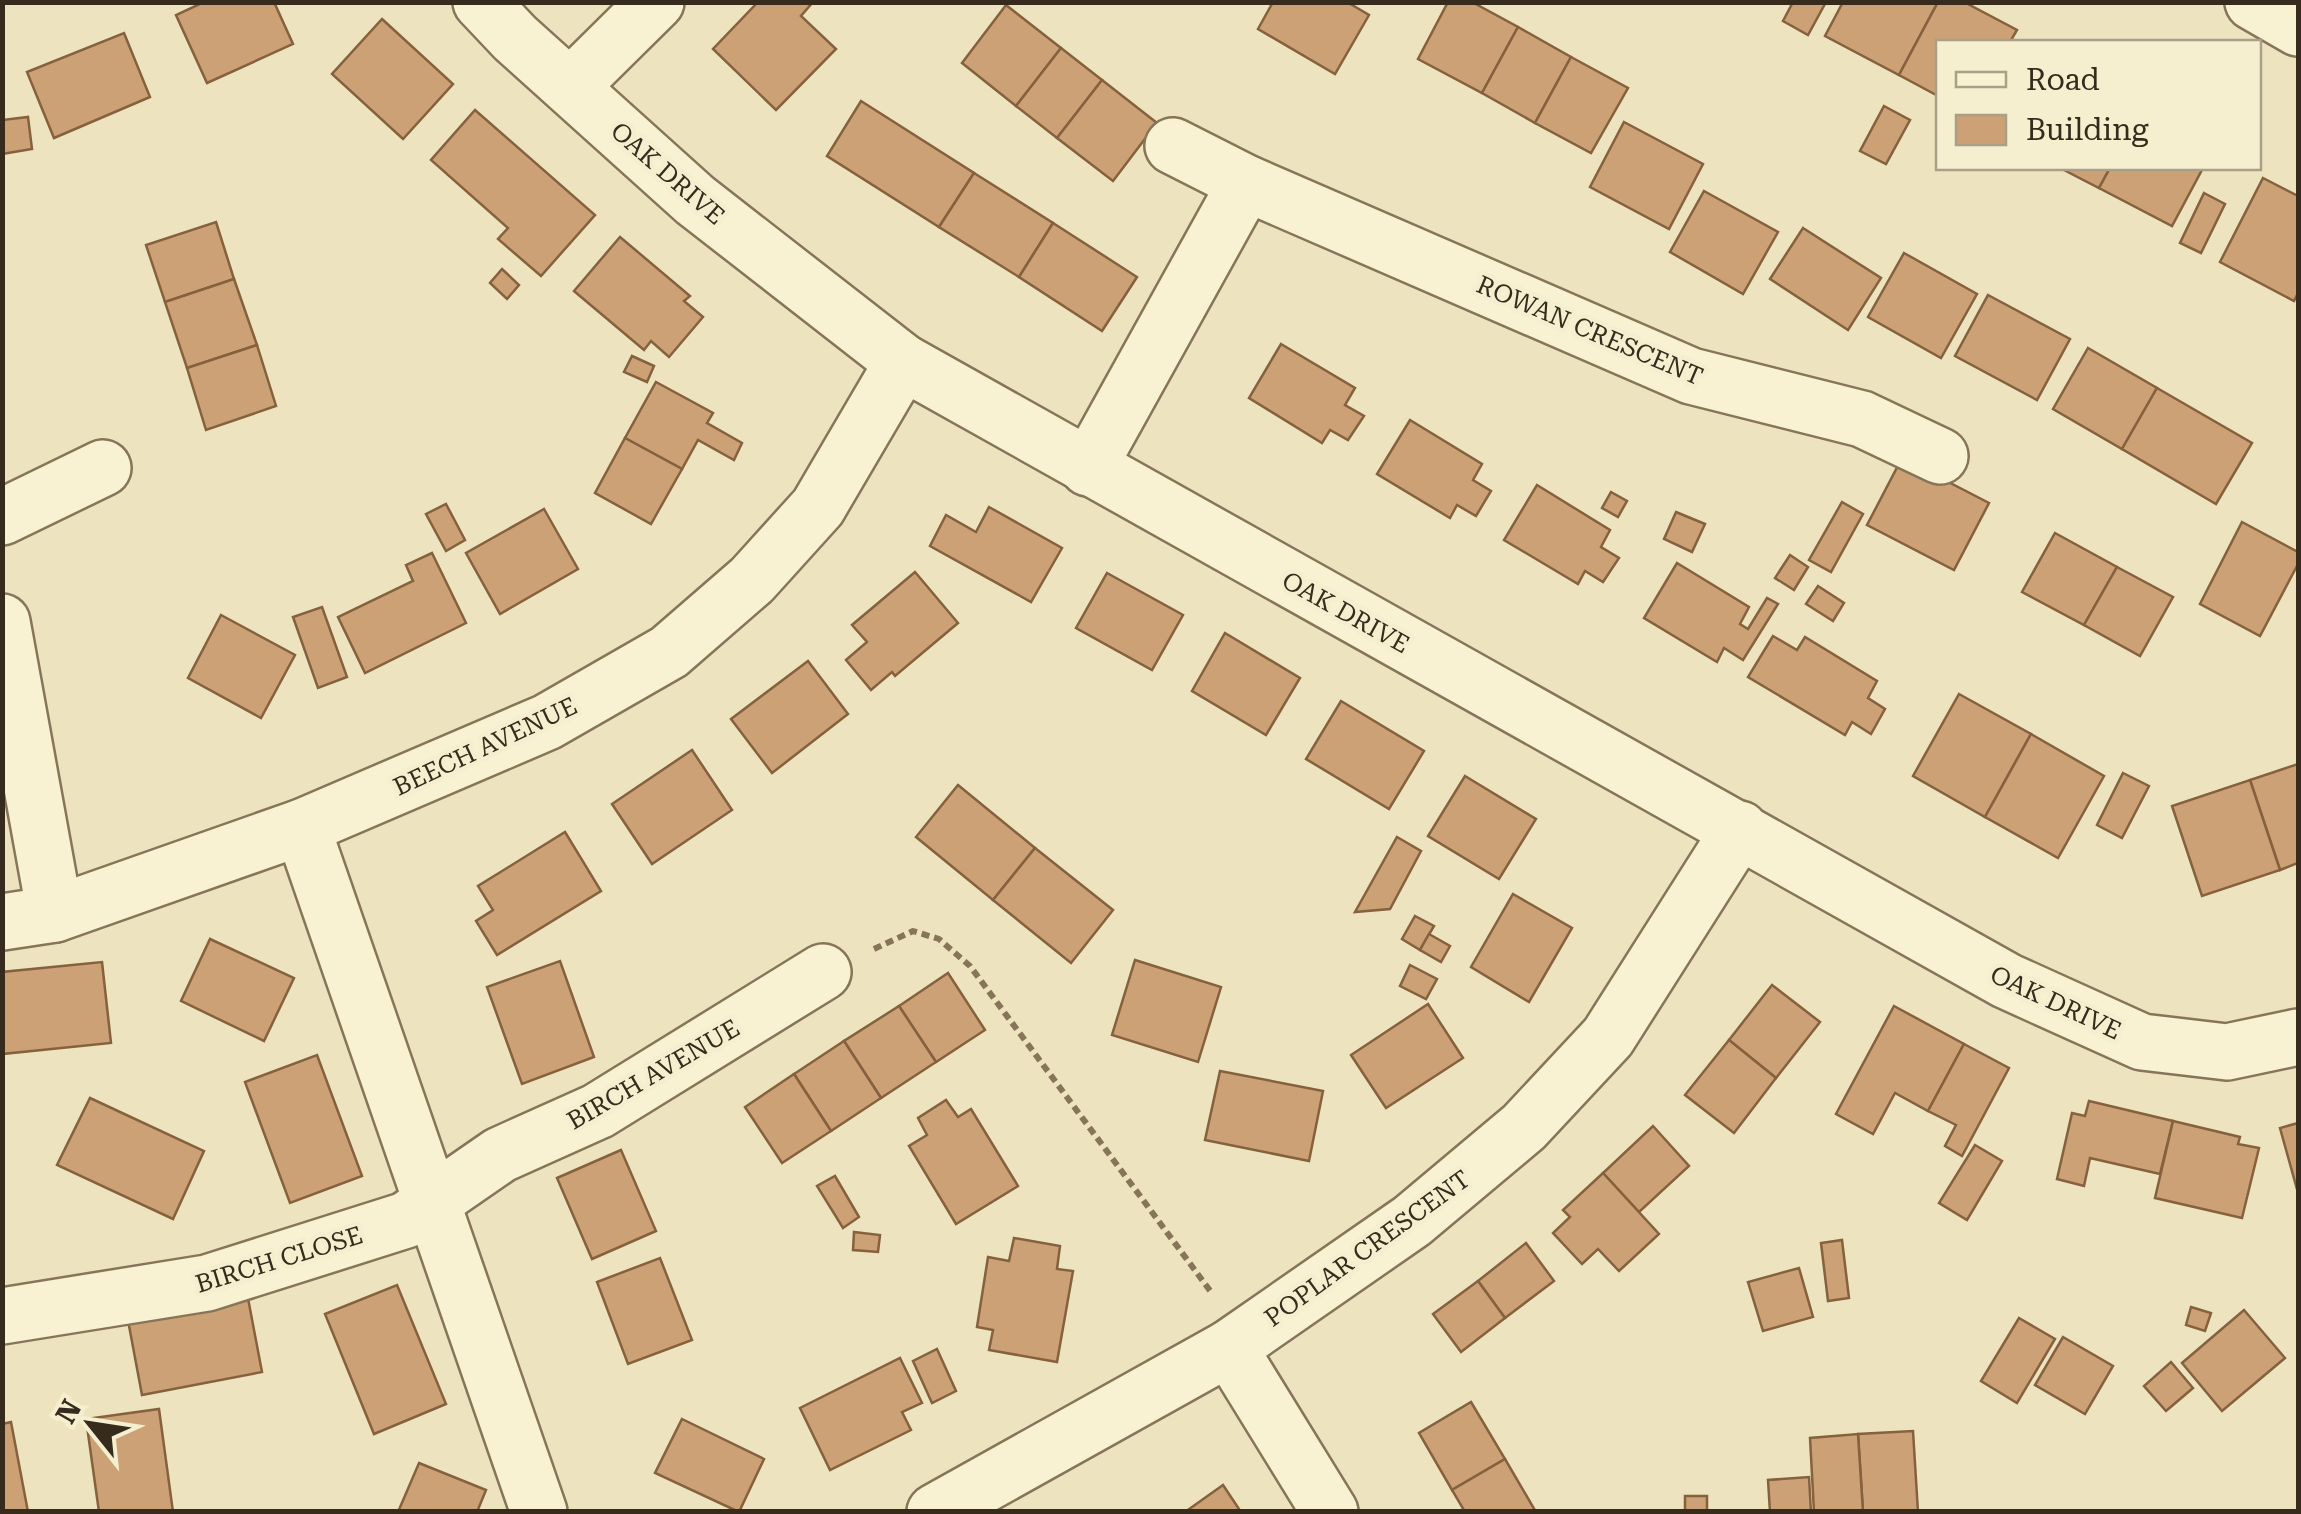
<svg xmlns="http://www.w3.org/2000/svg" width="2301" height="1514" font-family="'Roboto Serif',serif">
<rect width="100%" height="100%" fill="#ede4bf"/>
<g fill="#cca175" stroke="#85613e" stroke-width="2.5">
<polygon points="204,2 274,2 293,44 207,83 176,15"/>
<polygon points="758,2 813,2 801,16 836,49 776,110 713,49"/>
<polygon points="1273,2 1347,2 1369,15 1335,74 1258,29"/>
<polygon points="1448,2 1472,2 1518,27 1482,93 1418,59"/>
<polygon points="1793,2 1826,2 1808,35 1783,21"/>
<polygon points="1843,2 1938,2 1899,75 1825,36"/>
<polygon points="1938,2 1964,2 2017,30 2010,42 1938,42 1938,96 1899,75"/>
<polygon points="1006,5 1061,48 1016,106 962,63"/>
<polygon points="382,19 453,84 403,139 332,74"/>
<polygon points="1518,27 1571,57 1535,123 1482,93"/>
<polygon points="124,33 150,97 54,138 27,72"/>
<polygon points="1061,48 1102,80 1057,138 1016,106"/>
<polygon points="1571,57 1628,88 1591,153 1535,123"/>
<polygon points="1102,80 1157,123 1113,181 1057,138"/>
<polygon points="861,101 974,173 939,227 827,156"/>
<polygon points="1884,106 1910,120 1886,164 1860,151"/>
<polygon points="475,110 595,215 541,276 498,239 508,228 431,160"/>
<polygon points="2,117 3,120 28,117 32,149 2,154"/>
<polygon points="1624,122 1703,164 1669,229 1590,187"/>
<polygon points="2060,168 2110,168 2099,188"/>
<polygon points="2110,168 2203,168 2172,226 2099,188"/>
<polygon points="974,173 1053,223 1019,277 939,227"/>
<polygon points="2263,178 2298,196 2298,293 2294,301 2220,262"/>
<polygon points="1704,191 1778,232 1743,294 1670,252"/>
<polygon points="2204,193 2225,204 2201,253 2180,243"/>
<polygon points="216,222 234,279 165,302 146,245"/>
<polygon points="1053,223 1137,277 1102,331 1019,277"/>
<polygon points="1803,228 1881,278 1848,330 1770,279"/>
<polygon points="620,237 690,296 684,301 703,317 669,357 651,341 644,350 574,291"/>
<polygon points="1904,253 1977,294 1941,358 1868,317"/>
<polygon points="502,269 519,285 507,299 490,283"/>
<polygon points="234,279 257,345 187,368 165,302"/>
<polygon points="1988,295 2070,339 2037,400 1955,356"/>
<polygon points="1281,344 1355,388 1345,405 1364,416 1348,440 1330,430 1322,443 1249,398"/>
<polygon points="257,345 276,406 206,430 187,368"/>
<polygon points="2088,348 2157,388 2122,449 2053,409"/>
<polygon points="632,356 654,366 647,382 624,372"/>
<polygon points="656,382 713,413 707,423 742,443 734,460 698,440 682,469 625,438"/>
<polygon points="2157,388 2252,443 2216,504 2122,449"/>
<polygon points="1410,420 1482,464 1473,480 1491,491 1476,516 1457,505 1450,518 1377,474"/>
<polygon points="625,438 682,469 651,524 595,493"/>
<polygon points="1902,458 1989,503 1954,570 1867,525"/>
<polygon points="1537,485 1610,530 1601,547 1619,558 1603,582 1585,571 1578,584 1504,540"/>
<polygon points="1611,492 1627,501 1618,517 1602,508"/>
<polygon points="1842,502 1863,514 1831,572 1809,560"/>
<polygon points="446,504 465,540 446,551 426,514"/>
<polygon points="989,507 1062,548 1031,602 930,546 946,515 976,532"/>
<polygon points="544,509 578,569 500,614 466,553"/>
<polygon points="1676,512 1705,524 1692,552 1664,539"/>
<polygon points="2242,522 2298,552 2298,564 2260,636 2200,604"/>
<polygon points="2055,533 2117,567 2084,625 2022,592"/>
<polygon points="432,553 466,623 365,673 338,617 413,581 406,565"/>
<polygon points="1790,555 1808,567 1794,590 1775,578"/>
<polygon points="1677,563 1749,607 1740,624 1748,629 1767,598 1778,604 1743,660 1724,648 1717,662 1644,618"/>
<polygon points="2117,567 2173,597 2140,656 2084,625"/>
<polygon points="915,572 958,623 895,676 892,672 871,690 846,660 867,642 852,625"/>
<polygon points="1107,573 1183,615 1152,670 1076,628"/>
<polygon points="1818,586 1844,603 1833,621 1806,604"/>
<polygon points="322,607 347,677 318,688 293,617"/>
<polygon points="221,615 295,655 261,718 188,678"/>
<polygon points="1225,633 1300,678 1266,735 1192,691"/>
<polygon points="1773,636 1797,650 1805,637 1877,681 1868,698 1885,709 1871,734 1852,722 1845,735 1748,677"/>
<polygon points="808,661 848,714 772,773 731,719"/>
<polygon points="1959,694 2031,734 1985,817 1913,776"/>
<polygon points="1341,701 1424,751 1389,809 1306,759"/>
<polygon points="2031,734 2104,776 2058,858 1985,817"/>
<polygon points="692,750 732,810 652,864 612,804"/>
<polygon points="2298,764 2298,863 2280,870 2250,780"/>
<polygon points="2123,773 2149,786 2122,838 2097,825"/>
<polygon points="1465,776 1536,819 1499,879 1428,836"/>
<polygon points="2250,780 2280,870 2202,896 2172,806"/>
<polygon points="958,785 1035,848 993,900 916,837"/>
<polygon points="565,832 601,891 497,955 476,921 493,910 478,886"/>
<polygon points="1397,837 1421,851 1390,909 1355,912"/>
<polygon points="1035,848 1113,910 1071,963 993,900"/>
<polygon points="1513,894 1572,928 1529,1002 1471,967"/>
<polygon points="1415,916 1434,926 1420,950 1402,939"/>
<polygon points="1429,934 1450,946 1441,962 1420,950"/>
<polygon points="210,939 294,978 264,1041 181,1001"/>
<polygon points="1135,960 1221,987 1198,1062 1112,1035"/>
<polygon points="560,961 594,1057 522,1084 487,987"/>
<polygon points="102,962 111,1043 2,1054 2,972"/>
<polygon points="1410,965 1437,979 1426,999 1400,986"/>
<polygon points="948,973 985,1030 936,1062 899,1006"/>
<polygon points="1772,985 1820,1022 1776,1078 1729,1040"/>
<polygon points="1428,1004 1463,1058 1386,1108 1351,1055"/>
<polygon points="899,1006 936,1062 881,1098 844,1041"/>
<polygon points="1894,1006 1964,1044 1928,1111 1895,1093 1873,1134 1836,1114"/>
<polygon points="1729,1040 1776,1078 1734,1133 1685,1095"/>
<polygon points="844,1041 881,1098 831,1131 794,1074"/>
<polygon points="1964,1044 2009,1068 1962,1156 1945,1146 1956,1125 1928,1111"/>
<polygon points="317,1055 362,1176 290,1203 245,1082"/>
<polygon points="1220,1071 1323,1091 1309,1161 1205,1140"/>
<polygon points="794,1074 831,1131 782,1163 745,1107"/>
<polygon points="90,1098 204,1151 173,1219 57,1165"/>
<polygon points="946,1100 958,1117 971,1109 1018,1186 956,1224 909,1146 927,1135 918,1118"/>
<polygon points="2089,1101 2173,1121 2160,1174 2090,1158 2084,1186 2057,1179 2072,1113 2085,1116"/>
<polygon points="2173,1121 2240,1137 2238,1144 2259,1148 2242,1218 2155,1198"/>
<polygon points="2298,1123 2298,1193 2280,1128"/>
<polygon points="1653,1126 1689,1166 1639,1212 1603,1173"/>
<polygon points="1975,1145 2002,1161 1967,1220 1939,1203"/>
<polygon points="621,1150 656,1231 592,1259 557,1178"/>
<polygon points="1603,1173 1659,1234 1619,1271 1598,1249 1582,1264 1553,1233 1570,1217 1563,1210"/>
<polygon points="835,1176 859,1217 843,1228 817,1186"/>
<polygon points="854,1232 880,1235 878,1252 853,1250"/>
<polygon points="1014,1238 1060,1246 1057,1269 1073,1271 1057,1362 989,1350 993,1330 977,1327 988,1257 1009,1261"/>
<polygon points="1842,1240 1849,1298 1828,1301 1821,1243"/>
<polygon points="1526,1243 1554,1281 1505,1318 1478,1281"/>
<polygon points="660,1258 692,1340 628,1364 597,1282"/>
<polygon points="1799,1268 1813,1317 1763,1331 1748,1282"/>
<polygon points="1478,1281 1505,1318 1461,1352 1433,1314"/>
<polygon points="397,1285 446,1404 374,1434 325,1314"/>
<polygon points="247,1293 262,1372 142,1395 127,1315"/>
<polygon points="2191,1307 2211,1313 2205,1331 2186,1325"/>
<polygon points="2244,1310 2285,1358 2222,1411 2182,1363"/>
<polygon points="2019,1318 2055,1339 2017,1403 1981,1381"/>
<polygon points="2063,1337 2113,1366 2085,1414 2035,1385"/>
<polygon points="937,1349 956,1391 932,1403 913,1361"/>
<polygon points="900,1358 922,1403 902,1412 911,1430 830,1470 800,1408"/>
<polygon points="2171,1362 2193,1388 2166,1411 2144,1386"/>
<polygon points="1471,1402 1505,1459 1452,1490 1419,1433"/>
<polygon points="159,1409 173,1512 99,1512 86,1419"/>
<polygon points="682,1419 764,1459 739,1512 655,1473"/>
<polygon points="11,1422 28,1512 2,1512 2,1424"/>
<polygon points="1913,1431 1918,1512 1863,1512 1858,1434"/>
<polygon points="1858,1434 1863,1512 1814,1512 1810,1438"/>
<polygon points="1505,1459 1536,1512 1465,1512 1452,1490"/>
<polygon points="419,1463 486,1490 477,1512 398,1512"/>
<polygon points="1809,1477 1811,1512 1770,1512 1768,1480"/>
<polygon points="1223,1485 1241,1512 1185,1512"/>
<rect x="1685" y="1496" width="22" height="16"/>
</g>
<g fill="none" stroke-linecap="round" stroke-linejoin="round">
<g stroke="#867558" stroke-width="60">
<g id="minor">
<polyline points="481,2 515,38 695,200 903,362 2007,981 2142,1042 2227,1052 2298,1037"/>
<polyline points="2253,2 2298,28"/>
<polyline points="570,87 656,2"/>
<polyline points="1173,146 1246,183 1691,376 1862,419 1940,456"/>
<polyline points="1088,468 1246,183"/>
<polyline points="2,517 103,468"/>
<polyline points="2,622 55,914"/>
<polyline points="302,827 539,1512"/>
<polyline points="2,922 55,914 302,827 547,722 669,652 752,580 818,507 903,362"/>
<polyline points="2,1316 207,1283 406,1220 500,1155 598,1111 823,972"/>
<polyline points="1229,1348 1330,1512"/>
<polyline points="935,1512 1229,1348 1412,1221 1524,1127 1608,1037 1740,829"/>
</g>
</g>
<polyline stroke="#867558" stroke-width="6" stroke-dasharray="8 5" stroke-linecap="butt" points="874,949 913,931 939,939 970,966 1211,1292"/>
<use href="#minor" stroke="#f8f1d2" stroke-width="55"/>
</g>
<g text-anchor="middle" stroke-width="9" stroke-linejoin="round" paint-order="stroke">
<g font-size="25" fill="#362b1c" stroke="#f5eecf">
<text transform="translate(668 173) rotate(41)" y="9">OAK DRIVE</text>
<text transform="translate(1590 330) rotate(23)" y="9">ROWAN CRESCENT</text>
<text transform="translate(1346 612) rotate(29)" y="9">OAK DRIVE</text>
<text transform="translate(485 746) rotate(-25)" y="9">BEECH AVENUE</text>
<text transform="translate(2056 1002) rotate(25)" y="9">OAK DRIVE</text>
<text transform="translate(653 1074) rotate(-30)" y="9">BIRCH AVENUE</text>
<text transform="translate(1367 1248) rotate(-36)" y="9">POPLAR CRESCENT</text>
<text transform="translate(279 1259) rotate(-17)" y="9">BIRCH CLOSE</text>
</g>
</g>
<rect width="2301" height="1514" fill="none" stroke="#362b1c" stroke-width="10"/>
<rect x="1936" y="40" width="325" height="130" fill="#f5eecf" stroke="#a9a087" stroke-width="2.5"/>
<rect x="1956" y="72" width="50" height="15" fill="#f8f1d2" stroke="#a9a087" stroke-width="2.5"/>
<text x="2026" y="90" font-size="30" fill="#362b1c">Road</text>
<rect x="1956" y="115" width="50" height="30" fill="#cca175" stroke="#a9a087" stroke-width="2.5"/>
<text x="2026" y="140" font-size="30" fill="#362b1c">Building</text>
<g transform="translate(90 1424) rotate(300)" stroke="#f5eecf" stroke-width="8" paint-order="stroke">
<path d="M0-8L18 38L0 25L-18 38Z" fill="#362b1c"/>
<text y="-15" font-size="28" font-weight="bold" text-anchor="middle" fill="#362b1c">N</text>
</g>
</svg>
